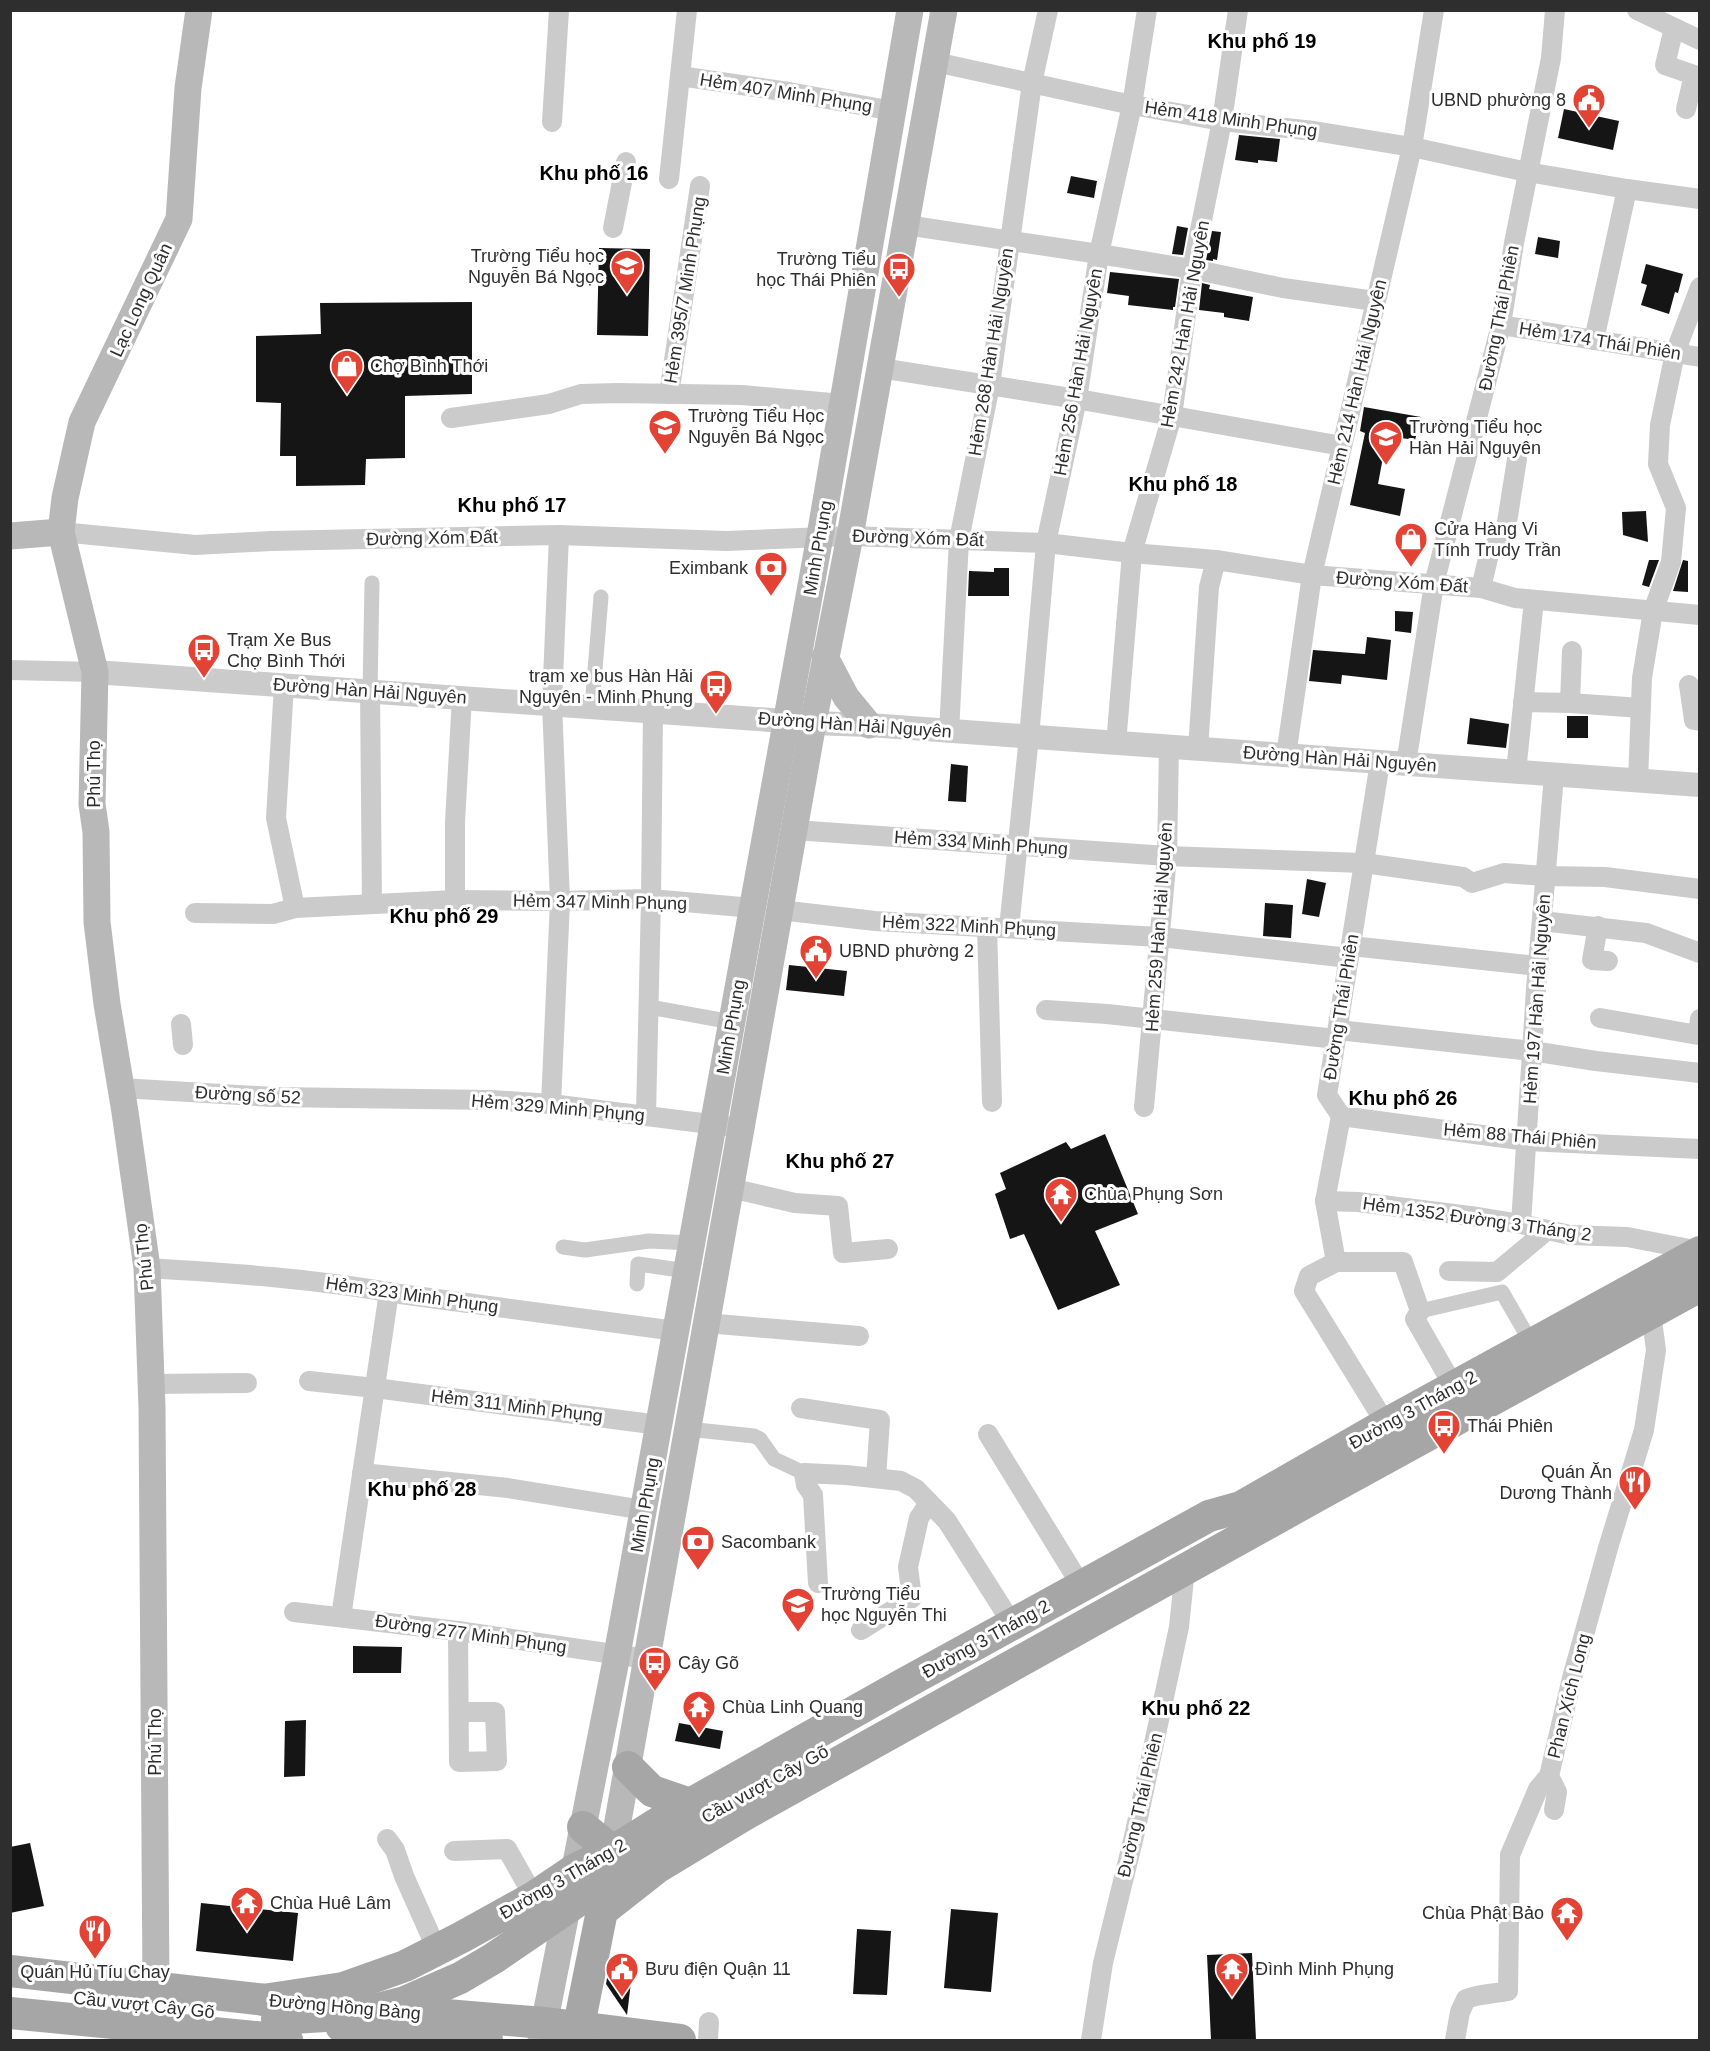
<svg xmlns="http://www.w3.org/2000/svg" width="1710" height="2051" font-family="Arial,sans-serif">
<rect width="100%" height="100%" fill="#fff"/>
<g fill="#151515">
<polygon points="1564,109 1619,121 1613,150 1558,138"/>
<polygon points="1239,135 1280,139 1277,162 1258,160 1258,163 1235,160"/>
<polygon points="1071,176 1097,181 1094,198 1067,193"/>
<polygon points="1177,226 1188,228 1183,255 1172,254"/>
<polygon points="1212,231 1221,232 1217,260 1213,259 1213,261 1206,260"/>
<polygon points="1538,237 1560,241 1558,258 1535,254"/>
<polygon points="599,248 650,249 648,336 597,335"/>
<polygon points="1646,264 1683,274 1678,293 1675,292 1669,314 1641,305 1647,285 1641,283"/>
<polygon points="1110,272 1179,279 1175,307 1173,307 1173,310 1128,305 1129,296 1107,293"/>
<polygon points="1202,283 1210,285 1209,289 1253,297 1249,321 1224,317 1224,313 1199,310"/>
<polygon points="472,302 472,394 405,396 405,458 366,459 365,485 296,486 296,456 280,456 281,403 256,402 256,336 321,334 320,303"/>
<polygon points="1364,407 1421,417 1415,440 1387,436 1378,484 1405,489 1400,516 1350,505 1365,433 1360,431"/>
<polygon points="1646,511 1648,542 1623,535 1622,512"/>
<polygon points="1649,560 1659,560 1649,587 1642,585"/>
<polygon points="1683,560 1688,561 1688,592 1673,591"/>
<polygon points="994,568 1009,568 1009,596 968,596 969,571 994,572"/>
<polygon points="1395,611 1413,612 1411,633 1395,631"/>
<polygon points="1367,637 1391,640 1387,680 1342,675 1341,684 1309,681 1313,650 1365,654"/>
<rect x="1567" y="716" width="21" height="22"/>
<polygon points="1470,718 1509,724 1506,748 1467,744"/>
<polygon points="951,764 968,766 966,802 948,801"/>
<polygon points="1307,879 1326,883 1319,917 1302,914"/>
<polygon points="1265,903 1293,905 1291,938 1263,936"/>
<polygon points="789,965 847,971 844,996 786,990"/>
<polygon points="1105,1134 1138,1214 1095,1231 1120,1285 1058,1310 1024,1234 1010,1239 995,1194 1006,1189 1000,1173 1066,1142 1071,1149"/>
<polygon points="353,1646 402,1647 401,1673 353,1673"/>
<polygon points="306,1720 305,1776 284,1777 285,1721"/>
<polygon points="679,1723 723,1731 720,1749 675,1741"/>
<polygon points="30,1843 44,1906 10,1913 10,1847"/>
<polygon points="201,1903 298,1913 293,1961 196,1951"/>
<polygon points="951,1909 998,1913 991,1992 944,1988"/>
<polygon points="857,1929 891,1931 887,1995 853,1994"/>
<polygon points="1252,1953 1256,2040 1211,2040 1207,1955"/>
<polygon points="611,1956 634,1958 627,2015 606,1984"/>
</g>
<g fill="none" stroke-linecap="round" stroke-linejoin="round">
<g stroke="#cbcbcb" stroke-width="15">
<polyline points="370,691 372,583"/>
<polyline points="592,706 601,597"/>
<polyline points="649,1007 732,1022"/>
<polyline points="563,1247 585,1250 649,1241 692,1243"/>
<polyline points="637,1284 638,1264 687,1271"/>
<polyline points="1420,1311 1502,1292 1532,1344"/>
<polyline points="687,1429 754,1436 760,1439 774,1459 804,1473"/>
</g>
<g stroke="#cbcbcb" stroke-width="20">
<polyline points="1637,10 1700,40"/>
<polyline points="1674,28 1665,65 1694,75 1686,109"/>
<polyline points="935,62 1132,105 1222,121 1314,131 1412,147 1527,172 1627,189 1700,199"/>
<polyline points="680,76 789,92 893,111"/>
<polyline points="552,122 559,10"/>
<polyline points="669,179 687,10"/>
<polyline points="906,225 1099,254 1192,269 1283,288 1375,301"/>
<polyline points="613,228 626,162"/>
<polyline points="1501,325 1700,357"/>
<polyline points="1594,340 1627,189"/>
<polyline points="880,368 1077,399 1342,446"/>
<polyline points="669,394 700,186"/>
<polyline points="451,418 549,404 581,394 617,393 742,395 843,404"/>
<polyline points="61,532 195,545 271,541 559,535 726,541 850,536 1046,543 1132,553 1216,560 1312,575 1481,588 1515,598 1700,615"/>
<polyline points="1481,588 1490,550 1505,535 1517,459"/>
<polyline points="10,670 95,672"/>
<polyline points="284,685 276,818 295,908"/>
<polyline points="1689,685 1694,720 1700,721"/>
<polyline points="370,691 372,904"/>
<polyline points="1523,702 1570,703 1572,651"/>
<polyline points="1570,703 1641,708"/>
<polyline points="949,732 959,540 990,385 1032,83 1048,10"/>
<polyline points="1116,744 1132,553 1172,416 1192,270 1222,121 1238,10"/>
<polyline points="1198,749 1209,587 1216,560"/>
<polyline points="1286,756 1312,575 1412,147 1434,10"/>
<polyline points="1380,762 1327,1095 1341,1116 1325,1201 1336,1262 1309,1276 1304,1291 1386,1424"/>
<polyline points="1406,764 1434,584 1501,325 1514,243 1551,58 1555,10"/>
<polyline points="1516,772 1534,600"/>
<polyline points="1638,781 1642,678 1653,611 1671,562 1676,508 1658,464 1660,425 1675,353 1700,287"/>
<polyline points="794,830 1167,856 1364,863 1463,877 1472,883 1504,873 1545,876 1605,877 1700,889"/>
<polyline points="455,900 455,822 462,697"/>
<polyline points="780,910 875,921 1160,937 1349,958"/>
<polyline points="195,913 273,914 295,908 455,900 560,901 651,899 753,908"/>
<polyline points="1542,921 1646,933 1700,953"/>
<polyline points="1598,926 1592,960 1608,961"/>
<polyline points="987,927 992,1102"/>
<polyline points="1009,928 1029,737 1046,543 1077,399 1099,254 1132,105 1147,10"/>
<polyline points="1351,946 1538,966"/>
<polyline points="1046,1010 1107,1014 1336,1039"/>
<polyline points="1600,1018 1698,1035 1700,1019"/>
<polyline points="181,1024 183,1045"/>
<polyline points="1338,1030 1532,1051 1596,1061 1700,1073"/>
<polyline points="121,1088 273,1097 491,1100 551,1104 726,1126"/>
<polyline points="551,1104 560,901 552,703 559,535"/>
<polyline points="1144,1107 1167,856 1169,747"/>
<polyline points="646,1115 651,899 653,711"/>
<polyline points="1341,1116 1527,1141 1700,1149"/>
<polyline points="730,1188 795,1203 838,1206 843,1253 888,1249"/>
<polyline points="1325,1201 1358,1202 1478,1217 1521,1224 1570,1235 1627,1237 1700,1251"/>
<polyline points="1521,1224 1536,989 1554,775"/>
<polyline points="1336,1262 1403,1262 1420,1311 1415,1319 1454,1387"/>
<path d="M147,1268C232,1273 317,1279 400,1294L676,1331"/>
<polyline points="1449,1271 1497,1272 1546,1231"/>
<polyline points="706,1323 859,1336"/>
<polyline points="309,1381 375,1388 659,1425"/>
<polyline points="151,1384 247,1383"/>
<polyline points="801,1408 880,1420 876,1478"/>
<polyline points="988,1434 1082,1587"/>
<polyline points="362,1473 508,1488 644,1510"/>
<polyline points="818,1583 813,1495 806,1485 804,1473 846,1475 901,1481 916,1489 947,1521 1013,1625"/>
<polyline points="294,1612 458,1631 647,1659"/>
<polyline points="341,1617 389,1292"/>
<polyline points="861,1630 912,1598 908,1567 919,1518 929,1503"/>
<polyline points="458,1631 459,1762 497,1761 495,1712 459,1712"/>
<polyline points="1549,1776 1557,1792 1554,1810"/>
<polyline points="387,1839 395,1850 404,1876 437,1950"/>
<polyline points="454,1851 507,1849 534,1897"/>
<polyline points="708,2040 709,2022"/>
<polyline points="1091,2040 1103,1963 1135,1832 1179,1627 1185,1569"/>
<path d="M1455,2040L1460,2012L1466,1999C1479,1994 1493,1994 1508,1991L1510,1855L1538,1789L1549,1776L1572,1678L1608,1548L1644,1430L1656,1350L1651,1313"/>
</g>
<polyline stroke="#cbcbcb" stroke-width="24" points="95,672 813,723 869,725 1700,785"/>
<g stroke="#b8b8b8" stroke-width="27">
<polyline points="10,536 61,532"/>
<polyline points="825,657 846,697 869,725"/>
<polyline points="610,1866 813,723 850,536 944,10"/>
<polyline points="156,1988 152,1408 147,1268 125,1112 107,1004 97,922 96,832 92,804 95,672 61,532 65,498 82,422 179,219 188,88 199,10"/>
<polyline points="541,2040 617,1655 820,536 910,10"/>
</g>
<g stroke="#a6a6a6" stroke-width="32">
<polyline points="628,1767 652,1791 690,1804"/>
<polyline points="583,1827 627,1863"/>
<polyline points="10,1971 284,2002"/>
<polyline points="263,2000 343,1988 405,1966 462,1937 534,1897 574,1870 613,1851 669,1816 900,1686 1209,1516 1241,1507 1386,1424 1700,1252"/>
<polyline points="375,2009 544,2023 680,2040"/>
<polyline points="10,2013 287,2040"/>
<polyline points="576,2040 602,1911 658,1867 744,1815 1324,1492 1700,1286"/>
</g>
<g stroke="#a6a6a6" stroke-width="32">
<polyline points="277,2019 358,2014 405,2002 460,1978 494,1958 654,1849 703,1819 806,1762"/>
<polyline points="341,2026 487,2040"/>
</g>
</g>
<defs>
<g id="civic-pin" transform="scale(1.725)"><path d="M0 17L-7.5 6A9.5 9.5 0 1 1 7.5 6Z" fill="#e24334" stroke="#fff"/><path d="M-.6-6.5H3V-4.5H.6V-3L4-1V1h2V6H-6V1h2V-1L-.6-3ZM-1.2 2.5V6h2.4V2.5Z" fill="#fff"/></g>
<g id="school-pin" transform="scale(1.725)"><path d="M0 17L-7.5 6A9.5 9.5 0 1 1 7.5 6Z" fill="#e24334" stroke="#fff"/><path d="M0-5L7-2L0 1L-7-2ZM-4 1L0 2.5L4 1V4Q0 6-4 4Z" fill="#fff"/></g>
<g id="bus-pin" transform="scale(1.725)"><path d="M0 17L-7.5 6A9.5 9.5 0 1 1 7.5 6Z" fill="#e24334" stroke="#fff"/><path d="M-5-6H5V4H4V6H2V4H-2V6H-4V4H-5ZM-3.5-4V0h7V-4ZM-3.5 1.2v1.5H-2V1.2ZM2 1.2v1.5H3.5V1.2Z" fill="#fff"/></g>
<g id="shop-pin" transform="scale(1.725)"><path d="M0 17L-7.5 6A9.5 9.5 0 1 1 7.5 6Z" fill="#e24334" stroke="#fff"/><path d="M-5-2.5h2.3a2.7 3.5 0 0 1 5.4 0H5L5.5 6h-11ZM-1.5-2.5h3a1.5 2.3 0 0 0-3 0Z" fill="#fff"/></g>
<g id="bank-pin" transform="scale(1.725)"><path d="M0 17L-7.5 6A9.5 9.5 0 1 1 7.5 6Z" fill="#e24334" stroke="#fff"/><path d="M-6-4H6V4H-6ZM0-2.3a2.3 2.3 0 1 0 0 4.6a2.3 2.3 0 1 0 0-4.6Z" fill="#fff"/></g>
<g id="temple-pin" transform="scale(1.725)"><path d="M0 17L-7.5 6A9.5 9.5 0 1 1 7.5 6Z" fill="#e24334" stroke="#fff"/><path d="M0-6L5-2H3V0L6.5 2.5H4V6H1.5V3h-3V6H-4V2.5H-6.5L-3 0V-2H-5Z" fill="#fff"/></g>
<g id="restaurant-pin" transform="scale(1.725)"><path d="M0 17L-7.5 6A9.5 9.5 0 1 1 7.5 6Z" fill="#e24334" stroke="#fff"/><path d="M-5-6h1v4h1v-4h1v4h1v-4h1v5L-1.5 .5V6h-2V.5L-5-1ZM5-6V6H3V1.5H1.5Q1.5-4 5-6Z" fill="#fff"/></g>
</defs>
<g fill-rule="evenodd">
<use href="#civic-pin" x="1589" y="100"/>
<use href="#school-pin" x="627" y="266"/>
<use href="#bus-pin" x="899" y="269"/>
<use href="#shop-pin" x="347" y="366"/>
<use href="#school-pin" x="665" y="426"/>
<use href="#school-pin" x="1386" y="437"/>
<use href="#shop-pin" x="1411" y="539"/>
<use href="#bank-pin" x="771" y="568"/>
<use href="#bus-pin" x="204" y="650"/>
<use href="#bus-pin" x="716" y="686"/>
<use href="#civic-pin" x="816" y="951"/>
<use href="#temple-pin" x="1061" y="1194"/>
<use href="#bus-pin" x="1444" y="1426"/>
<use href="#restaurant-pin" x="1635" y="1482"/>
<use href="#bank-pin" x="698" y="1542"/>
<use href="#school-pin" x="798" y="1604"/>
<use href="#bus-pin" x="655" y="1663"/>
<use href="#temple-pin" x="699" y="1707"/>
<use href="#temple-pin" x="247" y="1903"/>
<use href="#temple-pin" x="1567" y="1913"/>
<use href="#restaurant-pin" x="95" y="1931"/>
<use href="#civic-pin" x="622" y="1969"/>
<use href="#temple-pin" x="1232" y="1969"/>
</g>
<g text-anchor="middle" stroke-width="6" stroke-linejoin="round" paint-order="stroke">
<g font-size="18" fill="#2e2e2e" stroke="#fff">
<text transform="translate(786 93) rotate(9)" y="6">Hẻm 407 Minh Phụng</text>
<text transform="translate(1231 119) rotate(8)" y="6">Hẻm 418 Minh Phụng</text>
<text transform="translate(685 290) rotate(-81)" y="6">Hẻm 395/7 Minh Phụng</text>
<text transform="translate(141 300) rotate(-65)" y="6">Lạc Long Quân</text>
<text transform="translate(1499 318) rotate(-79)" y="6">Đường Thái Phiên</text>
<text transform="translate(1185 324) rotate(-80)" y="6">Hẻm 242 Hàn Hải Nguyên</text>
<text transform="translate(1600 341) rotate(9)" y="6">Hẻm 174 Thái Phiên</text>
<text transform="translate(991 352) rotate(-81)" y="6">Hẻm 268 Hàn Hải Nguyên</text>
<text transform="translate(1078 372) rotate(-80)" y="6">Hẻm 256 Hàn Hải Nguyên</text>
<text transform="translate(1357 382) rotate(-77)" y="6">Hẻm 214 Hàn Hải Nguyên</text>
<text transform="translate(432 538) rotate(-1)" y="6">Đường Xóm Đất</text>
<text transform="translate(918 538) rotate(2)" y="6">Đường Xóm Đất</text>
<text transform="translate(818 548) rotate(-80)" y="6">Minh Phụng</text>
<text transform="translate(1402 582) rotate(4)" y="6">Đường Xóm Đất</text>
<text transform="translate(370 691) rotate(4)" y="6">Đường Hàn Hải Nguyên</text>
<text transform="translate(855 725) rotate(4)" y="6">Đường Hàn Hải Nguyên</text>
<text transform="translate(1340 759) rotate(4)" y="6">Đường Hàn Hải Nguyên</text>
<text transform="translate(94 774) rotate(-90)" y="6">Phú Thọ</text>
<text transform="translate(981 843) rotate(4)" y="6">Hẻm 334 Minh Phụng</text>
<text transform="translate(600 902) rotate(1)" y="6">Hẻm 347 Minh Phụng</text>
<text transform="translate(969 926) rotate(3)" y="6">Hẻm 322 Minh Phụng</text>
<text transform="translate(1159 927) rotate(-86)" y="6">Hẻm 259 Hàn Hải Nguyên</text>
<text transform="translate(1537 999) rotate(-86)" y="6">Hẻm 197 Hàn Hải Nguyên</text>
<text transform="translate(1341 1007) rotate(-81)" y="6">Đường Thái Phiên</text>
<text transform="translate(731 1027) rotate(-80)" y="6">Minh Phụng</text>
<text transform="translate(248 1095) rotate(3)" y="6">Đường số 52</text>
<text transform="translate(558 1108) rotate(5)" y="6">Hẻm 329 Minh Phụng</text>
<text transform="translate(1520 1136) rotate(5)" y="6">Hẻm 88 Thái Phiên</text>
<text transform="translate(1477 1219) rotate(8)" y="6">Hẻm 1352 Đường 3 Tháng 2</text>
<text transform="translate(144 1257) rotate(-96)" y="6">Phú Thọ</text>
<text transform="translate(412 1295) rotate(8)" y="6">Hẻm 323 Minh Phụng</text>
<text transform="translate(517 1406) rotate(7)" y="6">Hẻm 311 Minh Phụng</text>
<text transform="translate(1413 1410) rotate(-29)" y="6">Đường 3 Tháng 2</text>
<text transform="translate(645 1505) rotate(-80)" y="6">Minh Phụng</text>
<text transform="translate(471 1634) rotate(8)" y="6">Đường 277 Minh Phụng</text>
<text transform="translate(986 1639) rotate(-29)" y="6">Đường 3 Tháng 2</text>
<text transform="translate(1569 1696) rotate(-76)" y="6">Phan Xích Long</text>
<text transform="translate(155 1742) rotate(-90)" y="6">Phú Thọ</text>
<text transform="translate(765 1784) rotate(-29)" y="6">Cầu vượt Cây Gõ</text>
<text transform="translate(1140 1805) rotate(-77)" y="6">Đường Thái Phiên</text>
<text transform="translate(563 1879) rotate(-30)" y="6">Đường 3 Tháng 2</text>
<text transform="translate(144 2005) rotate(6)" y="6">Cầu vượt Cây Gõ</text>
<text transform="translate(345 2007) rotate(5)" y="6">Đường Hồng Bàng</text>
</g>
<g font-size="18" fill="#2e2e2e" stroke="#fff" text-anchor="start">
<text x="1566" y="106" text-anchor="end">UBND phường 8</text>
<text x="604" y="262" text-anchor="end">Trường Tiểu học<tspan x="604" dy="21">Nguyễn Bá Ngọc</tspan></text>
<text x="876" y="265" text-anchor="end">Trường Tiểu<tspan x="876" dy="21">học Thái Phiên</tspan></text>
<text x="370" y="372">Chợ Bình Thới</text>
<text x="688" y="422">Trường Tiểu Học<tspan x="688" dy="21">Nguyễn Bá Ngọc</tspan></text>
<text x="1409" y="433">Trường Tiểu học<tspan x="1409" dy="21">Hàn Hải Nguyên</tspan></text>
<text x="1434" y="535">Cửa Hàng Vi<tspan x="1434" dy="21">Tính Trudy Trần</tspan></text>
<text x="748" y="574" text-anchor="end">Eximbank</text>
<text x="227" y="646">Trạm Xe Bus<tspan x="227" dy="21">Chợ Bình Thới</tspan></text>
<text x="693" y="682" text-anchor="end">trạm xe bus Hàn Hải<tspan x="693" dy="21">Nguyên - Minh Phụng</tspan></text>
<text x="839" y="957">UBND phường 2</text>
<text x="1084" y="1200">Chùa Phụng Sơn</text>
<text x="1467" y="1432">Thái Phiên</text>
<text x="1612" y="1478" text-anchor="end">Quán Ăn<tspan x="1612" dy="21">Dương Thành</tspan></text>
<text x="721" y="1548">Sacombank</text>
<text x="821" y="1600">Trường Tiểu<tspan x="821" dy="21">học Nguyễn Thi</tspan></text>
<text x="678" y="1669">Cây Gõ</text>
<text x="722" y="1713">Chùa Linh Quang</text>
<text x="270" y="1909">Chùa Huê Lâm</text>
<text x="1544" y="1919" text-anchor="end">Chùa Phật Bảo</text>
<text x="645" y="1975">Bưu điện Quận 11</text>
<text x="1255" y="1975">Đình Minh Phụng</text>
<text x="95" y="1978" text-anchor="middle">Quán Hủ Tíu Chay</text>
</g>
<g font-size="20" font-weight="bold" fill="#000" stroke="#fff">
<text x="1262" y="48">Khu phố 19</text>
<text x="594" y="180">Khu phố 16</text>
<text x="1183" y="491">Khu phố 18</text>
<text x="512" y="512">Khu phố 17</text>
<text x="444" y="923">Khu phố 29</text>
<text x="1403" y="1105">Khu phố 26</text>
<text x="840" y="1168">Khu phố 27</text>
<text x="422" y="1496">Khu phố 28</text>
<text x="1196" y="1715">Khu phố 22</text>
</g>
</g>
<rect width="1710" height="2051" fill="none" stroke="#2e2e2e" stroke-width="24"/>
</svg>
